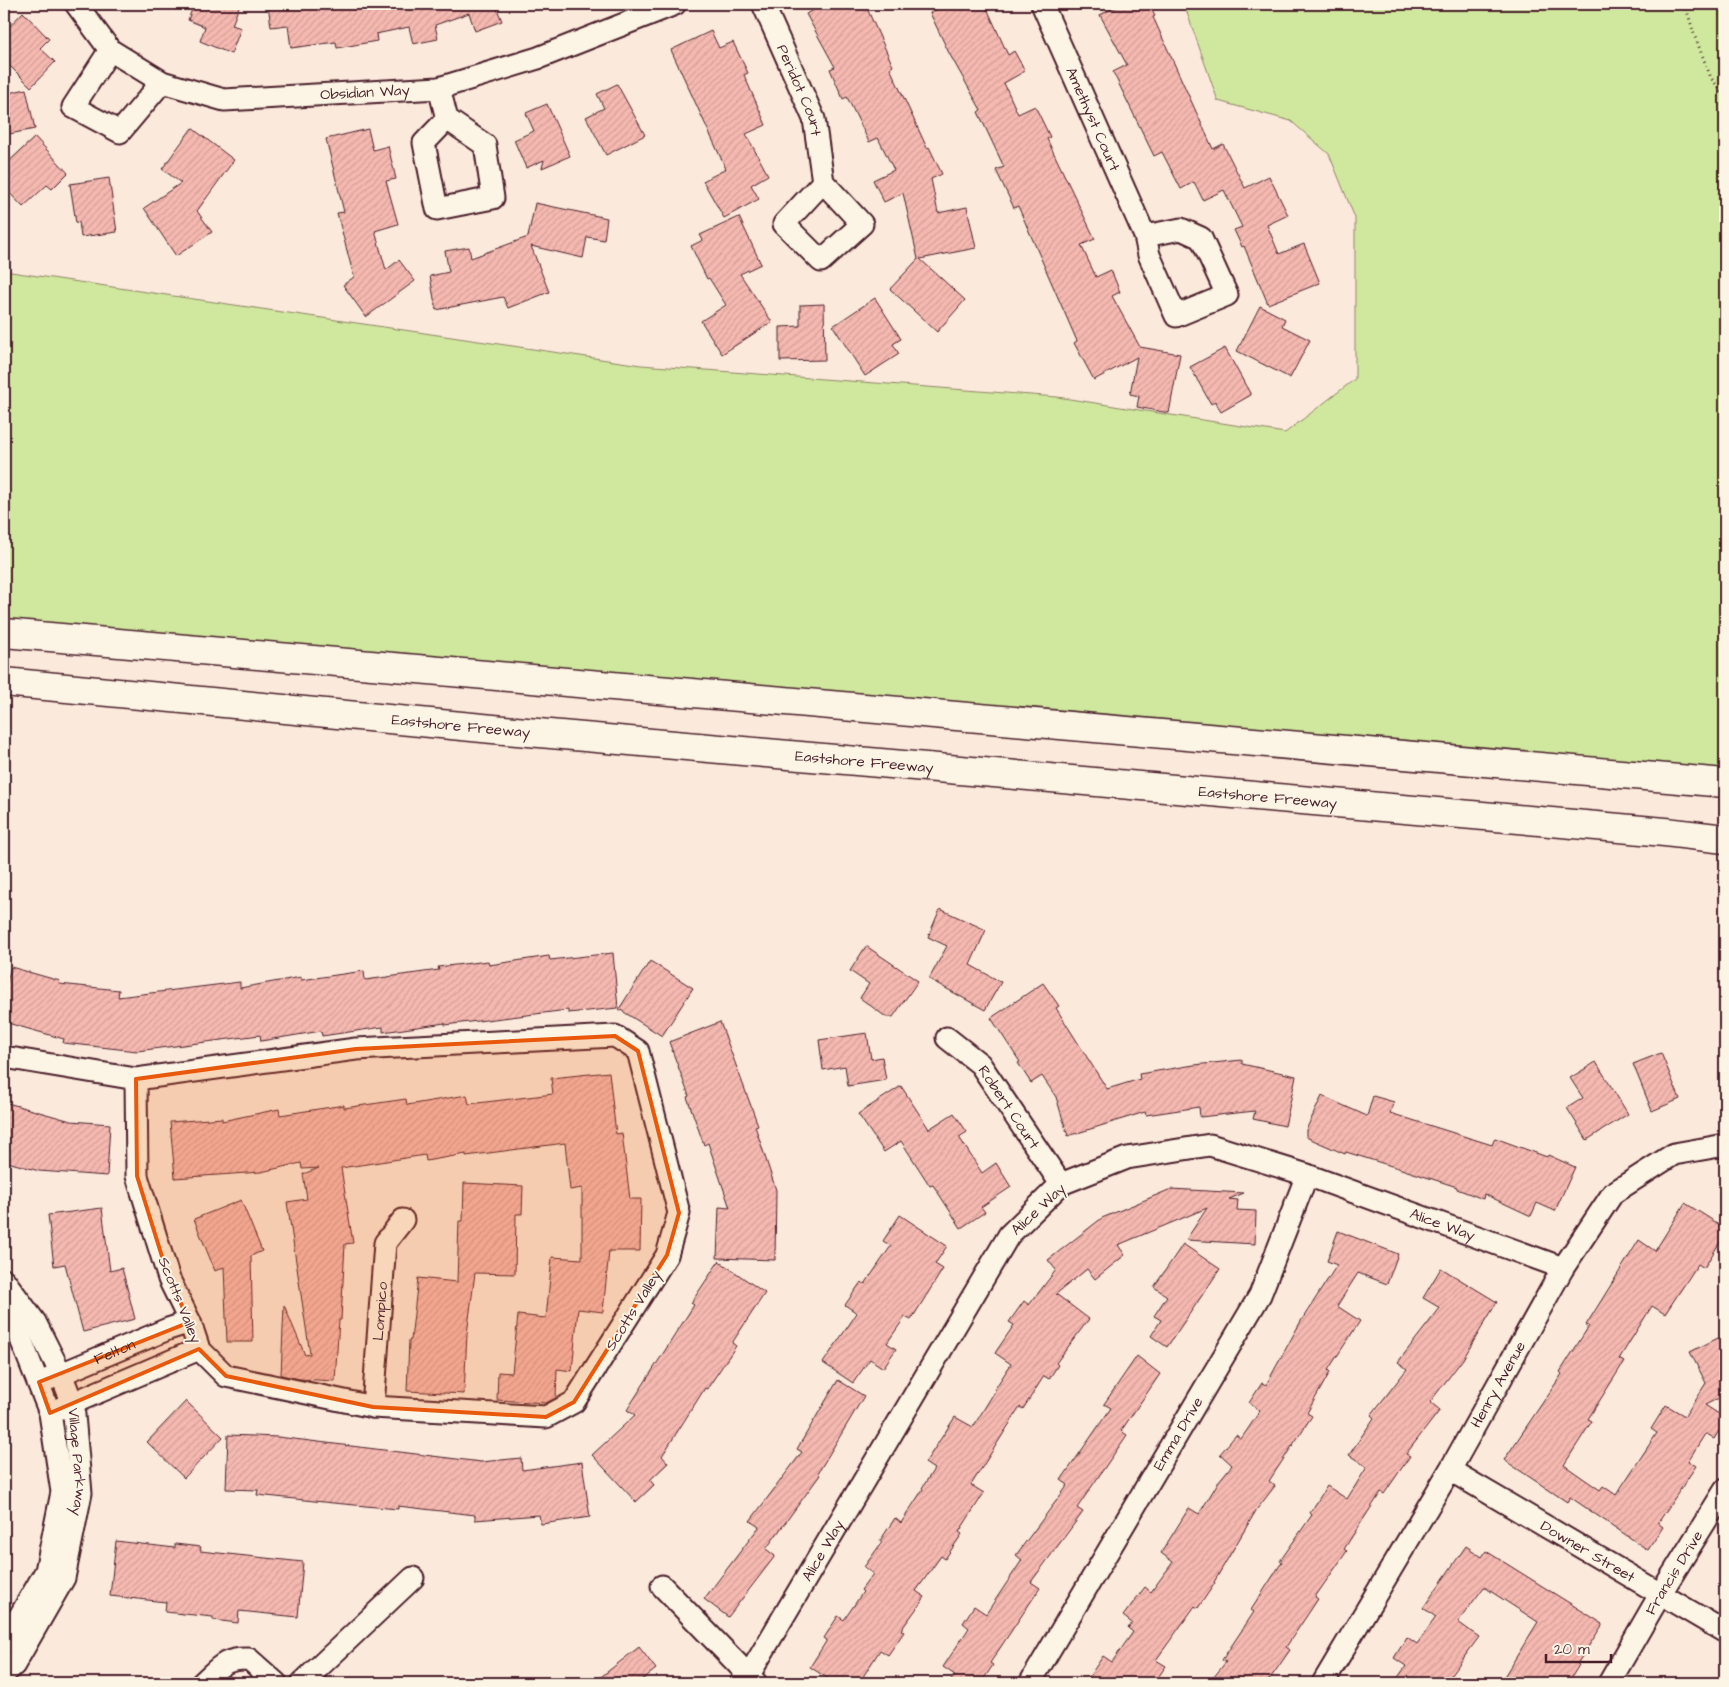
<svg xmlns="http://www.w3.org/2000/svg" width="1729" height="1687" font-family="'Architects Daughter',sans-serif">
<defs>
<pattern id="building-hatch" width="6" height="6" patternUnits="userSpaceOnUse" patternTransform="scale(1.25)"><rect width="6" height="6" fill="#f5b9b1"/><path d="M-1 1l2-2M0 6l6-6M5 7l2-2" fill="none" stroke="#d49f98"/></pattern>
</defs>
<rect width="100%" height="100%" fill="#fbe9db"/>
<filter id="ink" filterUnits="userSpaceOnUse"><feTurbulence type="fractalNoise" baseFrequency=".02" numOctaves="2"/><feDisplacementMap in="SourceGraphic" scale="10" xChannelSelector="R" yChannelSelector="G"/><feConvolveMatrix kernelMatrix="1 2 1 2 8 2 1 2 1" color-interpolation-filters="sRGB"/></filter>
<g filter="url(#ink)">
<polygon fill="#d0e89e" stroke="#8d8464" points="1184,4 1725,4 1725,783 4,633 4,271 641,365 1057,397 1285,433 1355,379 1355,218 1329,154 1291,121 1218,101"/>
<g fill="url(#building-hatch)" stroke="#4a1f2b">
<polygon points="194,4 240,4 232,25 241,28 231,54 200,41 205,27 188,20"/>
<polygon points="268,4 495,4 502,21 475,31 469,13 435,25 438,39 413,44 409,27 376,34 377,41 337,48 336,42 291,48 288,25 271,27"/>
<polygon points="823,4 865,4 893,66 890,68 927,148 929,147 942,174 931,179 938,213 967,207 976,248 920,259 965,300 937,332 890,289 918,259 903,193 884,202 873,180 894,170 878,138 869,142 847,97 843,99 830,69 835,67 806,14"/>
<polygon points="948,4 985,4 1008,55 1014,51 1025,71 1004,83 1018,114 1035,106 1050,137 1047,139 1095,239 1081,245 1096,277 1111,270 1120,292 1112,296 1140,347 1180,354 1169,413 1137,407 1139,396 1130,394 1137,357 1094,380 1074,343 1077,341 1018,206 1014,208 996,170 1004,167 978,112 981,110 949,53 930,13"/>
<polygon points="1122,4 1148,4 1155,16 1153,17 1213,149 1223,144 1245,188 1269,176 1288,215 1267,225 1279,254 1304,244 1320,283 1268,304 1244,246 1242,247 1234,230 1242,227 1224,190 1203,200 1194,182 1181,189 1162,152 1154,156 1113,72 1127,65 1100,15"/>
<polygon points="23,12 49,39 40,48 55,62 31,87 4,60 4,32"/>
<polygon points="711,31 719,48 733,42 748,73 744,75 766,125 746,134 768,175 751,185 759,199 724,218 703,181 726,169 671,50"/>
<polygon points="617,84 645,135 606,155 586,117 604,108 597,94"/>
<polygon points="26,89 35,129 4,135 4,94"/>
<polygon points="547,104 570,156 542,168 544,160 526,168 514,140 534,131 526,113"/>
<polygon points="192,128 234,160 197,211 212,232 176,256 144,208 181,183 162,169"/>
<polygon points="368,129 373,150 388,146 396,179 386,181 398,224 375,231 386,270 399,260 415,281 366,317 343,285 354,277 337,213 344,212 326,139"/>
<polygon points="35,137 68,173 52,189 47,185 23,207 4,187 4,166"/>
<polygon points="109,178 117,232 81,237 79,222 76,223 70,184"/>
<polygon points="535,203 607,218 604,240 587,237 583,258 531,246 549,292 508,308 503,297 436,310 430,276 449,272 445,251 469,247 471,258 528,237"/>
<polygon points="739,217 761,264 740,274 772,322 722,354 701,321 726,305 709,278 707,279 691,246 703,240 700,235"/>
<polygon points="875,298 901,339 893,344 899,354 865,376 833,326"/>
<polygon points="824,304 825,360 780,361 780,327 800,326 800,305"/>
<polygon points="1260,306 1285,319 1282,326 1310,340 1290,378 1237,351"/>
<polygon points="1225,348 1251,395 1221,412 1215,401 1211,404 1190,367"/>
<polygon points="940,909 986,930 970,965 1001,982 985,1010 929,979 947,946 928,937"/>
<polygon points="866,946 918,981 893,1017 886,1017 860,998 869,984 850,971"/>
<polygon points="613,953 618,1008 568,1013 568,1010 445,1025 445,1023 383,1032 383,1027 322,1036 321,1031 261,1041 260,1035 137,1051 63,1043 64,1039 4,1022 4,992 11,967 60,981 59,984 119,990 118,997 240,982 240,988 301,977 301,980 364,971 365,980 439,970 438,967 488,961 489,965 549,956 550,960"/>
<polygon points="650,961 693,988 662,1036 619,1009"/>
<polygon points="1043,983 1059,1006 1056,1008 1107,1089 1140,1079 1139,1074 1194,1065 1242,1060 1242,1064 1296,1076 1285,1126 1253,1119 1255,1111 1200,1117 1199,1107 1146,1115 1145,1112 1068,1136 1056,1097 1042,1076 1031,1083 1018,1063 1020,1062 991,1018"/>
<polygon points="720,1022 758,1125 755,1126 776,1190 775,1260 717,1258 719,1207 730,1208 708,1143 704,1145 687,1097 689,1096 669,1042"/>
<polygon points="867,1033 871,1059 882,1057 886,1080 848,1086 845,1066 823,1070 819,1040"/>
<polygon points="1661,1053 1680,1099 1652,1111 1633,1064"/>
<polygon points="1596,1062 1628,1114 1587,1140 1567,1108 1583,1098 1570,1078"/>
<polygon points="609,1072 616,1134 622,1133 630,1199 641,1199 640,1251 609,1251 603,1312 578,1309 572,1371 557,1369 556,1398 546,1403 497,1400 498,1372 512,1373 518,1315 546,1318 552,1257 582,1259 582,1188 570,1190 565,1143 466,1156 466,1154 426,1161 425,1155 341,1168 353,1243 345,1244 341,1320 339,1320 335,1381 299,1379 281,1375 284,1305 305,1355 310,1354 287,1202 307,1199 303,1174 319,1168 302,1169 301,1163 261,1172 175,1178 170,1122 222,1118 222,1121 279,1109 280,1115 344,1105 344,1108 406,1099 407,1105 467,1095 469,1104 553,1094 551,1078"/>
<polygon points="901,1086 929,1129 954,1113 967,1132 959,1137 982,1173 996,1163 1011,1187 981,1207 985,1212 961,1228 933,1185 930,1186 901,1141 884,1152 858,1114"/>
<polygon points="1322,1096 1367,1116 1373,1096 1394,1102 1390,1113 1492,1145 1495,1138 1547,1157 1548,1155 1575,1167 1555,1211 1537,1203 1531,1216 1484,1194 1483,1199 1457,1189 1457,1187 1398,1168 1346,1152 1345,1154 1306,1137 1306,1130"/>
<polygon points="4,1102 71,1121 110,1124 107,1176 39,1171 4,1161"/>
<polygon points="464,1183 523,1186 522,1214 516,1214 515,1274 475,1273 467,1334 464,1394 407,1391 409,1340 411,1340 418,1278 457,1282 459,1221 463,1221"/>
<polygon points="1171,1189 1244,1193 1229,1199 1238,1200 1237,1210 1256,1211 1255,1244 1186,1240 1207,1208 1118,1245 1125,1255 1095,1279 1087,1269 1056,1294 1089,1319 1056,1363 1058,1365 1049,1379 1044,1376 1023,1409 1020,1407 971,1485 984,1493 959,1532 962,1534 945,1559 941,1556 916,1591 925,1597 901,1630 904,1632 888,1655 880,1650 859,1683 835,1683 810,1667 827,1640 824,1638 838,1616 844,1620 863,1592 861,1590 873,1574 864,1567 882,1542 880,1541 895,1518 901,1523 923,1489 922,1488 934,1469 925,1463 955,1417 973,1427 995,1391 994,1390 1011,1364 995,1353 1014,1325 1009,1322 1024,1301 1029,1305 1056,1270 1048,1260 1102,1218"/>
<polygon points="241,1200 262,1251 251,1256 253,1342 227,1342 224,1267 215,1271 194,1219"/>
<polygon points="1685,1203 1725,1228 1725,1234 1704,1268 1698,1264 1665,1314 1652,1306 1619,1359 1624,1362 1588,1419 1592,1421 1564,1465 1600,1490 1603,1486 1616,1495 1657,1433 1651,1429 1666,1405 1685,1416 1706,1383 1690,1352 1718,1338 1725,1352 1725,1395 1705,1405 1725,1418 1725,1421 1714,1439 1705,1434 1688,1461 1696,1466 1658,1523 1663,1527 1648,1550 1570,1497 1567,1502 1504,1460 1562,1374 1560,1372 1589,1326 1586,1325 1639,1240 1655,1251"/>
<polygon points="102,1208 110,1271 122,1268 135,1319 83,1332 65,1264 54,1266 48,1215"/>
<polygon points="900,1215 947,1246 935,1264 943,1269 911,1320 905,1317 887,1343 896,1349 883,1368 870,1359 853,1383 823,1363 857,1313 845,1305 861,1282 865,1284 891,1246 883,1241"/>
<polygon points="1338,1231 1398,1254 1387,1284 1358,1273 1337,1306 1360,1321 1328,1370 1330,1372 1307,1413 1312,1416 1269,1481 1275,1486 1257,1509 1214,1582 1215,1583 1198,1608 1195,1606 1156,1660 1166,1666 1154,1683 1085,1683 1103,1656 1112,1662 1133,1632 1128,1628 1132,1623 1123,1616 1145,1587 1151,1592 1173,1562 1161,1553 1189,1508 1199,1514 1219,1481 1232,1465 1220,1454 1236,1435 1241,1439 1260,1411 1249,1403 1262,1383 1266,1385 1301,1321 1337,1265 1327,1261"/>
<polygon points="1183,1244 1220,1269 1167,1347 1151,1336 1161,1320 1154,1316 1167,1296 1154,1287"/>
<polygon points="719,1261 765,1293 732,1343 736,1346 707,1389 705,1388 662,1456 668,1463 650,1480 654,1485 636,1502 592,1455 635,1415 627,1410 694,1305 691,1303"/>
<polygon points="1441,1268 1497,1302 1463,1359 1430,1402 1440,1410 1406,1454 1410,1456 1384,1494 1381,1492 1344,1549 1347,1551 1315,1597 1318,1599 1286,1647 1290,1650 1267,1683 1209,1683 1226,1662 1222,1660 1254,1612 1251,1610 1282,1562 1280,1561 1312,1515 1310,1513 1327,1486 1347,1499 1367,1467 1349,1455 1374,1418 1371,1415 1407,1369 1398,1362 1440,1308 1423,1298"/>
<polygon points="1137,1356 1160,1374 1121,1431 1127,1435 1077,1508 1083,1512 1031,1582 1040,1588 990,1663 993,1665 981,1683 949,1683 955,1675 943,1667 969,1628 963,1623 974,1606 986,1614 1022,1560 1016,1555 1068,1485 1061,1480 1111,1408 1104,1404"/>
<polygon points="838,1380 864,1396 818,1473 820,1475 766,1549 775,1556 728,1617 704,1599 759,1527 750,1521 802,1452 797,1449"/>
<polygon points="186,1401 223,1437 184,1478 147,1442"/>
<polygon points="228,1435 278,1437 481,1462 521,1458 522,1470 582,1462 590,1517 541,1524 539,1515 475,1520 475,1515 398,1506 398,1509 333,1503 257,1495 258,1490 226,1489"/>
<polygon points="116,1541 175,1548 175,1544 201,1547 200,1551 303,1562 298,1617 239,1611 238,1623 213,1620 213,1617 165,1612 166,1602 110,1596"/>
<polygon points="1466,1546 1482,1557 1486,1551 1603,1624 1577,1664 1579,1665 1568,1683 1500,1683 1538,1622 1484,1587 1458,1622 1479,1637 1445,1683 1394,1683 1406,1666 1394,1658 1407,1637 1417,1644 1436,1617 1423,1608"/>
<polygon points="639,1647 656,1669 638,1683 593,1683"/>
</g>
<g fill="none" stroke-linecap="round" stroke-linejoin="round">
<g stroke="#4a1f2b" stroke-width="25">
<g id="minor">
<path id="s1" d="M76,4L110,50L162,82L224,100L439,88L538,58L675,4"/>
<path id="s2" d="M763,4L814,119L823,182L862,224L821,261L784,224L823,182"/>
<path id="s3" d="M1042,4L1145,236L1149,255L1176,316L1227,295L1201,238L1181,229L1145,236"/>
<polyline points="110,50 73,107 120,132 162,82"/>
<polyline points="439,88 447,119 424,143 437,209 493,198 485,145 447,119"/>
<path id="s4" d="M947,1038L980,1064L1061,1184"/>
<polyline points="4,1057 136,1079 356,1049 615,1036 638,1051 679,1213 667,1255 574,1402 546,1417 373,1407 226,1376 199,1349 190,1322 169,1279 137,1176 136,1079"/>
<path id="s5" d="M4,1280L35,1322L61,1374L73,1404L81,1493L64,1578L14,1665L4,1674"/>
<polyline points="4,1312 18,1332 50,1413 62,1492 46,1571 4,1643"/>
<path id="s6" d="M49,1379L168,1329L190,1322"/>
<path id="s7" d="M373,1407L385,1243L403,1220"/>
<polyline points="61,1408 199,1349"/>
<path id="s8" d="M1450,1470L1725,1632"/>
<polyline points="662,1586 756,1683"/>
<path d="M202,1683C220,1667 224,1658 249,1659L276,1683"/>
<polyline points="302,1683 413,1578"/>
<path id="s9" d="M741,1683L749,1675L1009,1235L1061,1184L1127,1158L1210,1145L1307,1175L1563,1268"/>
<path id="s10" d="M1030,1683L1260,1295L1307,1175"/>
<path id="s11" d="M1323,1683L1450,1470L1563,1268L1613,1193L1674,1154L1725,1145"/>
<path id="s12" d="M1609,1683L1661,1593L1725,1490"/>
</g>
</g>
<g stroke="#4a1f2b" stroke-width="31">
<g id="highway">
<polyline points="4,633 1725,783"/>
<path id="s13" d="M4,682L493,729L1665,832L1725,839"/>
</g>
</g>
<polyline stroke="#4a1f2b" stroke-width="3" stroke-dasharray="1 4" stroke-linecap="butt" points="1685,4 1694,34 1711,78 1725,96"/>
<use href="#minor" stroke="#fcf5e5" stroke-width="21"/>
<use href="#highway" stroke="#fcf5e5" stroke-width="28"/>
</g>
</g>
<path fill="#e8590c" fill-opacity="0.2" stroke="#e8590c" stroke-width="4" stroke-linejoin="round" d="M615,1036L638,1051L679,1213L667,1255L574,1402L546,1417L373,1407L226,1376L199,1349L50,1413L39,1382L190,1322L169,1279L137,1176L136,1079L356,1049Z"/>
<g text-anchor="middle" stroke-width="4" stroke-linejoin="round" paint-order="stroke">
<g font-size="15" fill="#4a1f2b" stroke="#fcf5e5">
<text dy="5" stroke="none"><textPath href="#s2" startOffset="94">Peridot Court</textPath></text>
<text dy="5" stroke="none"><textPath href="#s1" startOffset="324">Obsidian Way</textPath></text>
<text dy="5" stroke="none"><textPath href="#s3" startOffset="126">Amethyst Court</textPath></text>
<text dy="5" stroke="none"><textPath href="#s13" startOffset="459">Eastshore Freeway</textPath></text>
<text dy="5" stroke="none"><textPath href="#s13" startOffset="864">Eastshore Freeway</textPath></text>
<text dy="5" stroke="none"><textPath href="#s13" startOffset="1269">Eastshore Freeway</textPath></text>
<text dy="5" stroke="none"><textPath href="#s4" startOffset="94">Robert Court</textPath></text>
<text transform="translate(1038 1209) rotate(-43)" y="5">Alice Way</text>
<text dy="5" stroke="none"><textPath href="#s9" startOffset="996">Alice Way</textPath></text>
<text transform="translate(180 1300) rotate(68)" y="5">Scotts Valley</text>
<text dy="5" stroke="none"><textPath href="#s7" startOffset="96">Lompico</textPath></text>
<text transform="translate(633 1310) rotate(-58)" y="5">Scotts Valley</text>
<text dy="5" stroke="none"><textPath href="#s6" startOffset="71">Felton</textPath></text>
<text dy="5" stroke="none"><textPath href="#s11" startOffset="346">Henry Avenue</textPath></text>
<text dy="5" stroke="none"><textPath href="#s10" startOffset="290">Emma Drive</textPath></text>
<text dy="5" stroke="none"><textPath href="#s5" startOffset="201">Village Parkway</textPath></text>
<text dy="5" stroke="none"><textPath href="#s9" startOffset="156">Alice Way</textPath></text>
<text dy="5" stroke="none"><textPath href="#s8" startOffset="160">Downer Street</textPath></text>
<text dy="5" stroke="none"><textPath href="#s12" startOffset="128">Francis Drive</textPath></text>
</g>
</g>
<rect width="1729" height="1687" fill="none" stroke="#fcf5e5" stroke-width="20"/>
<rect x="10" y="10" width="1709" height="1667" fill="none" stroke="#4a1f2b" stroke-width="2" filter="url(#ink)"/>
<path d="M1546 1654v8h65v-8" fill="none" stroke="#4a1f2b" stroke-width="2.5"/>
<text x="1554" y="1654" font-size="15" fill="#4a1f2b" stroke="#fcf5e5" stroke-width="4" paint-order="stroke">20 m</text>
</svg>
